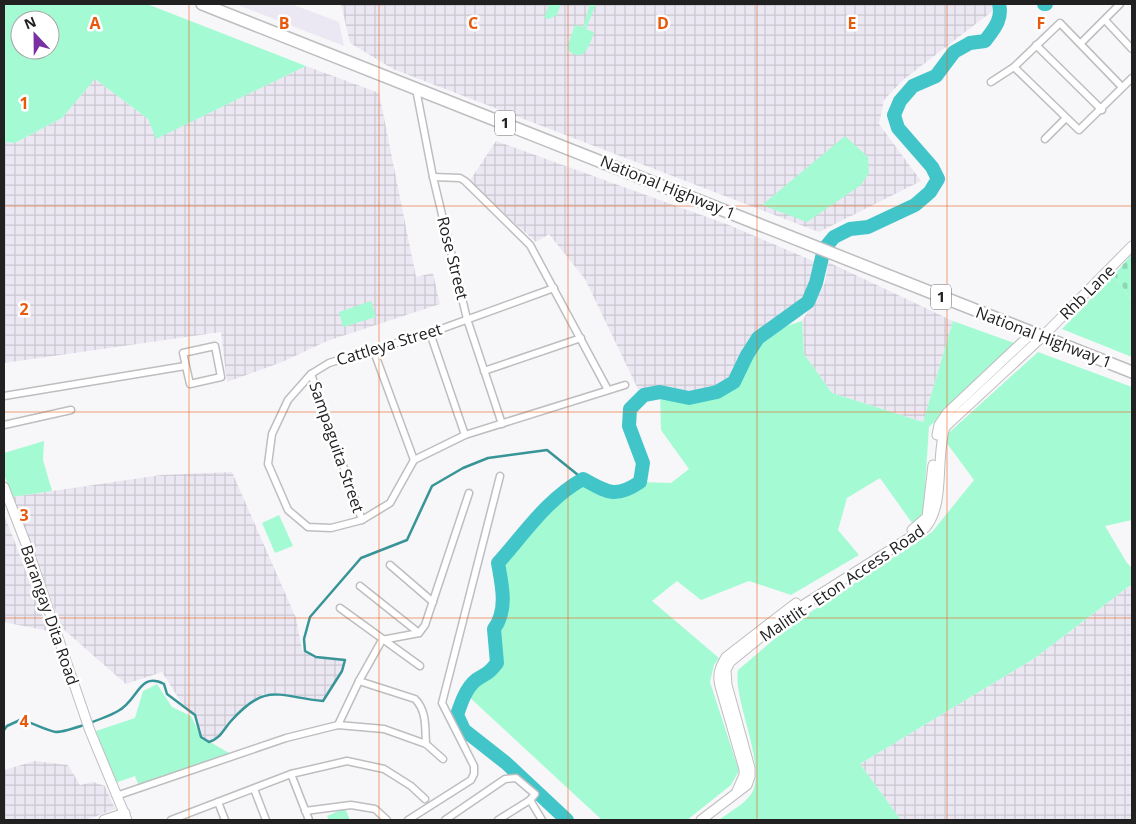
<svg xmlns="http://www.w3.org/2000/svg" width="1136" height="824" font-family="'Open Sans',sans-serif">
<defs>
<pattern id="industrial-grid" width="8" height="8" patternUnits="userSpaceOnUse" patternTransform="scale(1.25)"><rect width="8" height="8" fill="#ece8f3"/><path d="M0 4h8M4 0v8" fill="none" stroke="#cac7d0"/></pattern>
<pattern id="cemetery-stones" width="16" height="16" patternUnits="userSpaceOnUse" patternTransform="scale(1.25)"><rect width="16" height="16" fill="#a4fbd3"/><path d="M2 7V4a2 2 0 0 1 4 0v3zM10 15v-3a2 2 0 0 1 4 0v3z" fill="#8dd7b5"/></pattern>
</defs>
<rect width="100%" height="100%" fill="#f7f6f9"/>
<polygon fill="#ece8f3" points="235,4 291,4 339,22 344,46"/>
<g fill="url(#industrial-grid)">
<polygon points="341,4 991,4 995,9 903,80 884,100 879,124 921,181 819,232 393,69 350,43"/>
<polygon points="306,66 379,93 416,277 433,273 440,304 327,341 282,362 227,382 221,332 4,363 4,142 15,143 62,118 95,79 148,119 156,138"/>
<polygon points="496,141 729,225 820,264 816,283 808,302 758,338 747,355 734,382 717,392 689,398 638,389 585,279 549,234 536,242 469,182"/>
<polygon points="828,262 953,321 923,422 832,393 804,354 802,321 825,283"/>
<polygon points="232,472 296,618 302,650 316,657 345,660 342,671 323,701 277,693 263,694 232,720 218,739 209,742 201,737 195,715 181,702 162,672 126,684 62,628 12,497 161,475"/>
<polygon points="4,515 13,537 48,631 4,622"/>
<polygon points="1132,584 1132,820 901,820 860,764 1035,658"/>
<polygon points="35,761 68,765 80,785 93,782 105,786 115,809 86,820 4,820 4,770"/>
</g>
<g fill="#a4fbd3" fill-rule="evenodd">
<path d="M4,4H147L306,66L156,139L148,119L95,79L62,118L15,143L4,142ZM20,20H50V50H20Z"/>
<polygon points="549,4 561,4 557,15 549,19 544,18"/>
<path d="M590,4H596L586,29L594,32C590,44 585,64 569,51L568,45L575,25L583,27Z"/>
<polygon points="845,136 868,157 869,173 861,185 807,222 762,205"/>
<polygon points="1114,275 1132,301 1132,357 1062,329"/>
<polygon points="371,301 376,317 343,327 339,312"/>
<path d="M802,321L804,354L832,393L923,422L953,321L1014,343L929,427L923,516L912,523L880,478L847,498L838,530L859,555L791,595L749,581L701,600L677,581L652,601L719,658L714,665L710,682L739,771L731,785L687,820H602L467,695L475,681L487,675L497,663L494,629C508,610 502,585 498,563C525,533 547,499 583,479L605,491L624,493L640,482L671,483L689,469L661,430L660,392L689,398L717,392L734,382L747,355L758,338L771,331Z"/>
<path d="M1038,352L1132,387V520L1105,526L1127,563L1132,568V584L1035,658L860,764L901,820H719C728,813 741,806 749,797C771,773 732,700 738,670L791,625L932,532L974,480L943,438Z"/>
<polygon points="44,441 43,460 52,491 12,497 4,474 4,453"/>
<polygon points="279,515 293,546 275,553 262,523"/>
<polygon points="157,684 172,707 191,716 201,737 231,754 139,786 135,776 115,783 96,731 135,718 143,691"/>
<polygon points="345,808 350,820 329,820 327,816"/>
</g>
<polygon fill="url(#cemetery-stones)" points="1132,254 1132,301 1114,275"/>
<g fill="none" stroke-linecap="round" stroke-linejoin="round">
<path stroke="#379497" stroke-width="2.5" d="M4,730L7,726L20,720C32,722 45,730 56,732C67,732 108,717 118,711C138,701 139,671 164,684L167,694L195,715L201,737L209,742C221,738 223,730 231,721C267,681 278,697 323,701L342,671L345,660L316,657L305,651L304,639L310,617L361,558L407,540L432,486L463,468L488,458L547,450L583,479"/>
<g stroke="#41c5c9" stroke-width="14">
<polyline points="1044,4 1046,4"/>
<path d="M567,820L506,763L464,730L457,715C461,703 466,688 476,680C487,673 488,674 497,663L494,629C508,610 502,585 498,563C525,533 547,499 583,479C607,492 615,499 640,482L643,463L629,426L630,409L644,395L660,392L689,398L717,392L734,382L747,355L758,338L808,302L816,283L824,249L834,237L850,229L868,227L915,205L930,192L938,179L932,167L898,128L894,115L900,101L913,86L936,76L954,52L970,43L985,41C994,29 1003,19 999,4"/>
</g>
<g stroke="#bebdc0" stroke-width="9">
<g id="street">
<polyline points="1105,20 1132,49"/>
<polyline points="1081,43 1120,4"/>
<polyline points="1036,45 1102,110"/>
<polyline points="1014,67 1079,130 1132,78"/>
<polyline points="991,82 1014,67 1060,23 1122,87"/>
<polyline points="416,89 433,177 467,319 502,424"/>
<polyline points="1045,139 1065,119"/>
<polyline points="433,177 460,178 465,181 530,245 608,390"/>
<polyline points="554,288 430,333 329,363 311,374 288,400 272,434 268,464 288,510 308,527 331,528 362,520 390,503 414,460 465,435 625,385"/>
<polyline points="430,333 465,435"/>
<polygon points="215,346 221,377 190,384 183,353"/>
<polyline points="373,349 414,460"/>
<polyline points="484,371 581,338"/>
<polyline points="311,374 362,520"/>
<polyline points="4,396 185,366"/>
<polyline points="4,425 71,410"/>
<polyline points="390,565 433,602"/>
<polyline points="360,586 419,633"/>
<polyline points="340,608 420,666"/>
<path d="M359,681L415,699C427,711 425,728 426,744"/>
<polyline points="338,725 359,681 382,640 419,633 425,625 469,493"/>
<polyline points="291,774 309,820"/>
<polyline points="254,789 266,820"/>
<polyline points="116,796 286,738 338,725 384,729 426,744 443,759"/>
<polyline points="530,800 542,820"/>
<polyline points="218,802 225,820"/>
<polyline points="305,811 351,805 375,809 387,820"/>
<polyline points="171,820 291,774 347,761 384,769 411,786 425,799"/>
<polyline points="408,820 471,780 474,774 474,766 442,703 500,476"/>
<polyline points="445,820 505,779 516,778 535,794 530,800 498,820"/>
</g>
</g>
<g stroke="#bebdc0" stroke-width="11">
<g id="secondary">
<polyline points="937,435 939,425 947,413 1032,333"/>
<polyline points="4,487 26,544 90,731 127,820"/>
<polyline points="912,530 927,517 933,465"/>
<path d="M737,791L744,775V769L720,686C717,675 720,667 726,657L796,603"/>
<polyline points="104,820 125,813"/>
<path d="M701,820L747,785L750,777V768L727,685L726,670L730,662L789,614L925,528C946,504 935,459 945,427L1042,337L1132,246"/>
</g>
</g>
<g stroke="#bebdc0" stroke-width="14">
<polyline id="highway" points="202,4 1132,372"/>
</g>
<use href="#street" stroke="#fff" stroke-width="6"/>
<use href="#secondary" stroke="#fff" stroke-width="9"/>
<use href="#highway" stroke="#fff" stroke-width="11"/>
</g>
<path fill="none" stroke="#e8590c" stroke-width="1" stroke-opacity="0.55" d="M189,4V820M379,4V820M568,4V820M757,4V820M947,4V820M4,206H1132M4,412H1132M4,618H1132"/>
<g text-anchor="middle" stroke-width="5" stroke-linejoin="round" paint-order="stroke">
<g fill="#fff" stroke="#646464" stroke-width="1">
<rect x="495" y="110.5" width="20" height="25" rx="4"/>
<rect x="931" y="284.5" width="20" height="25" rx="4"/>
</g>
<g font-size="15" font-weight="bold" fill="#212122">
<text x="505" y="128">1</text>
<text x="941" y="302">1</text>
</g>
<g font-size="16" fill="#212122" stroke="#fff">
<text transform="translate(668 187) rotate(22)" y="6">National Highway 1</text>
<text transform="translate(453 258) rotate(76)" y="6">Rose Street</text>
<text transform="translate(1087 292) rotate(-45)" y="6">Rhb Lane</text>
<text transform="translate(1044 337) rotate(21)" y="6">National Highway 1</text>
<text transform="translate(389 344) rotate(-17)" y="6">Cattleya Street</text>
<text transform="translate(337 447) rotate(71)" y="6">Sampaguita Street</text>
<text transform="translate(842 583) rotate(-34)" y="6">Malitlit - Eton Access Road</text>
<text transform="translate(50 615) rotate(71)" y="6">Barangay Dita Road</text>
</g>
</g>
<g font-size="16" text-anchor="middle" font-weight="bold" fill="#e8590c" stroke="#fff" stroke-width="5" stroke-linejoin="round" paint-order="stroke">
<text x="95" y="29">A</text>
<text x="284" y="29">B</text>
<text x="473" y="29">C</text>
<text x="663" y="29">D</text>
<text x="852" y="29">E</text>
<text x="1041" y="29">F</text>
<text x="24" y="109">1</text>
<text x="24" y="315">2</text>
<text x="24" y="521">3</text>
<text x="24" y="727">4</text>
</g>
<rect width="1136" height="824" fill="none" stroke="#212122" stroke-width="10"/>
<g transform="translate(35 35) rotate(338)"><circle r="24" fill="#ffffff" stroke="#a6a6a7"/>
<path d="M0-4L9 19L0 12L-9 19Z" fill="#7830a3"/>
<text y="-8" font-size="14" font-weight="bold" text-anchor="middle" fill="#212122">N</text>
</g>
</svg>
